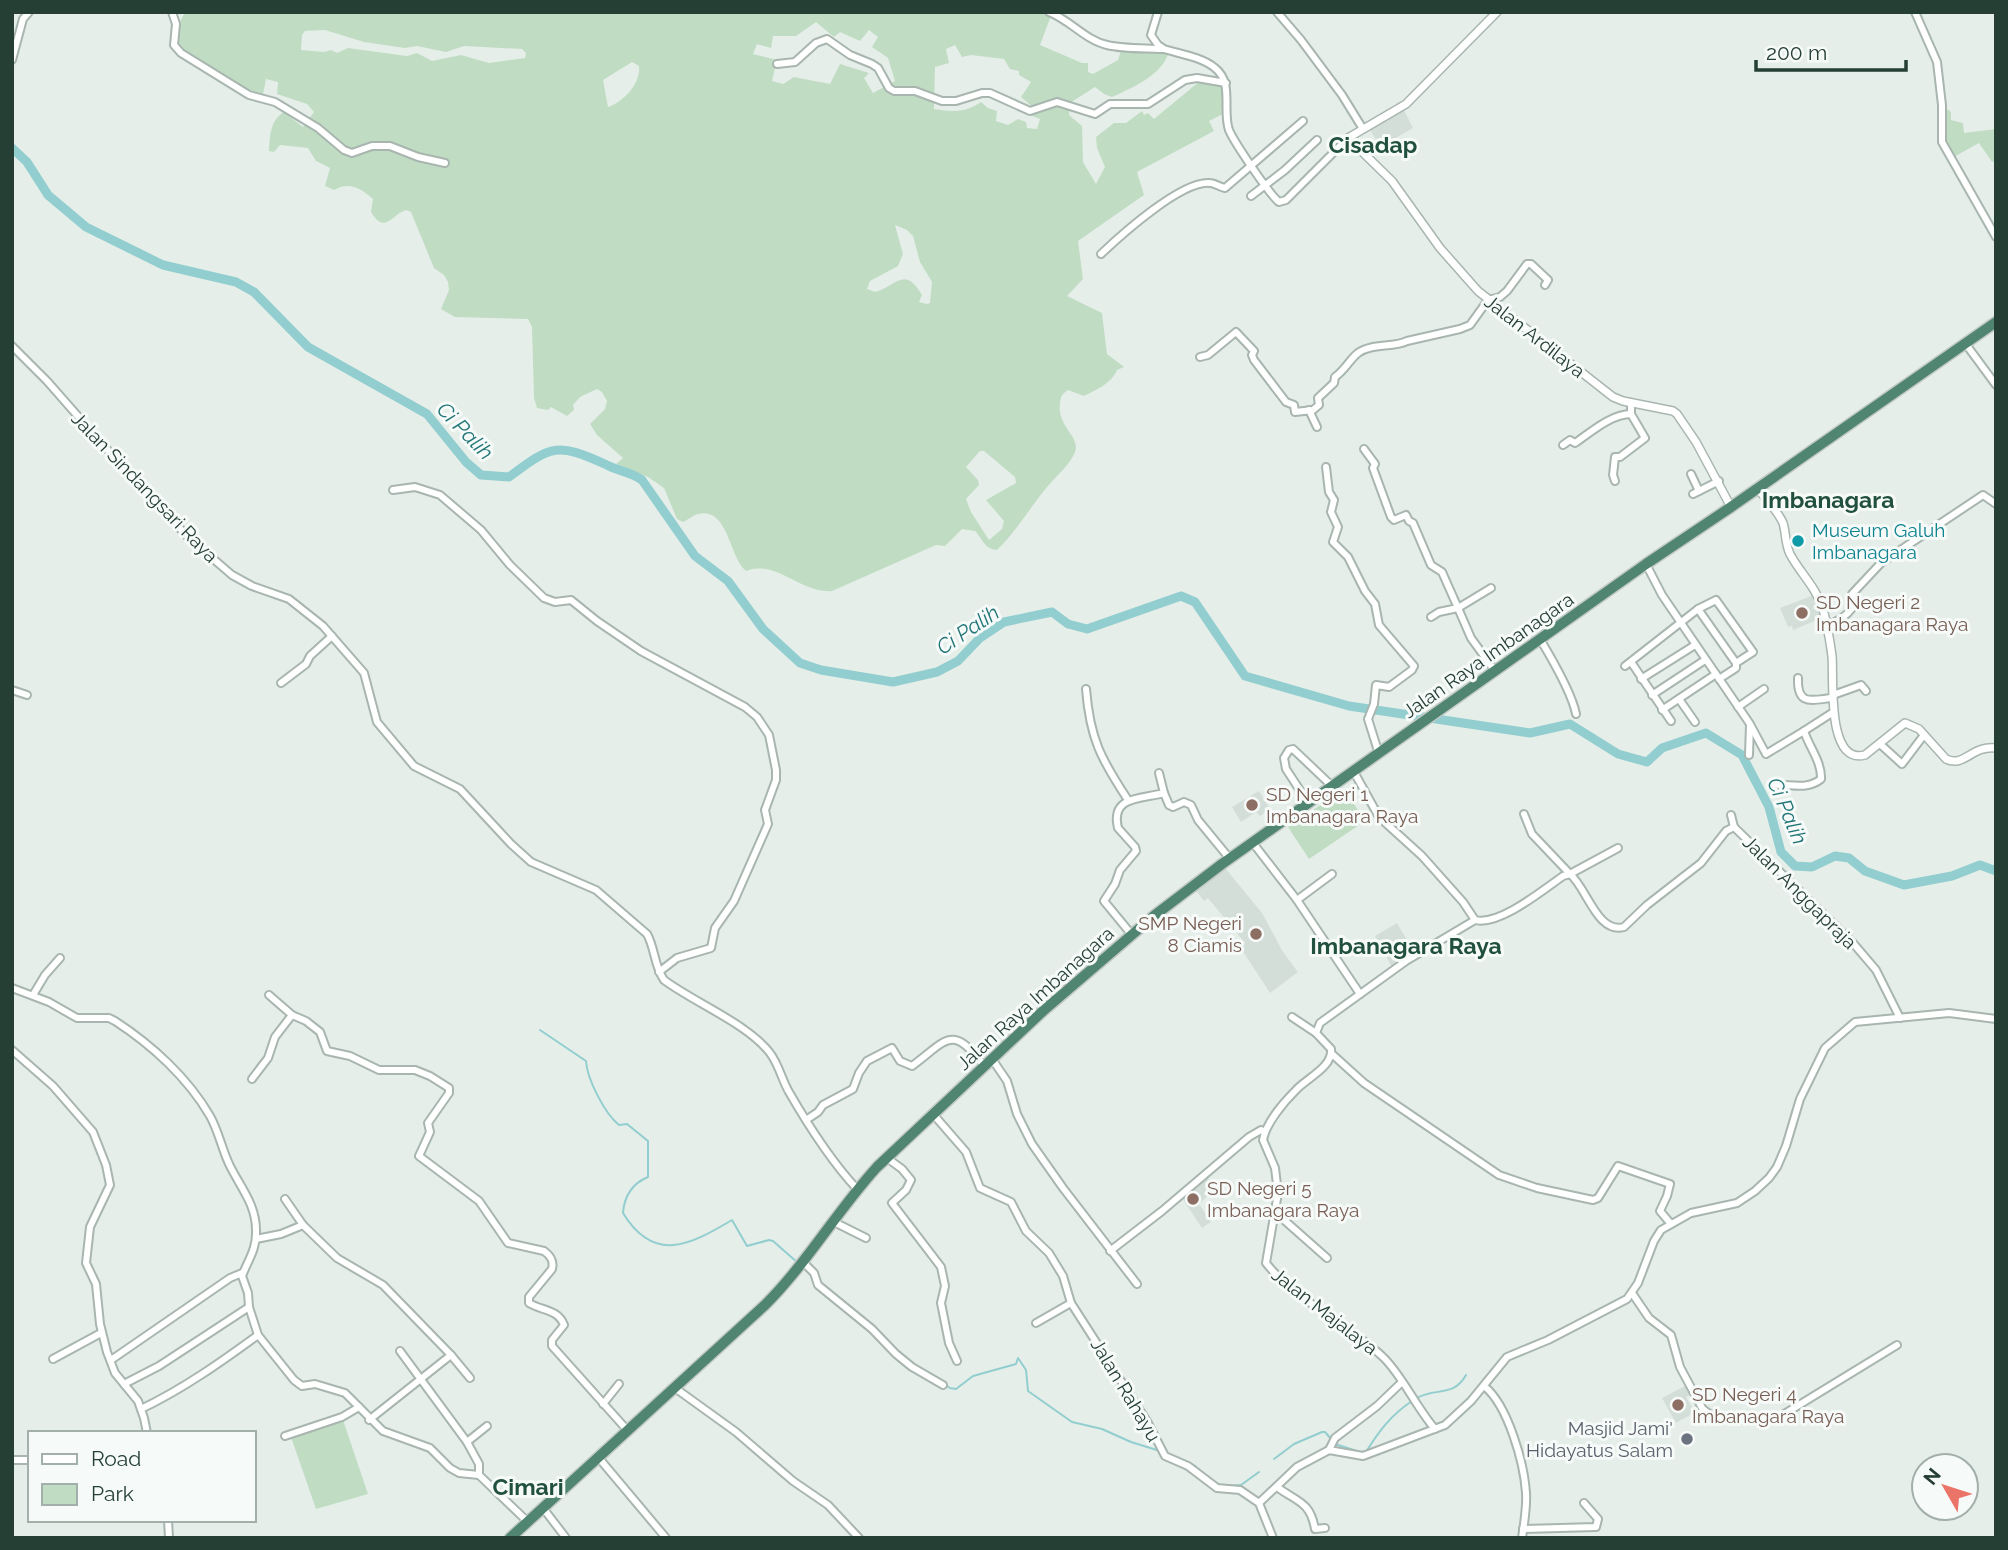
<svg xmlns="http://www.w3.org/2000/svg" width="2008" height="1550" font-family="Raleway,sans-serif">
<rect width="100%" height="100%" fill="#e6eee9"/>
<g fill="#d4ded8">
<polygon points="1403,108 1413,128 1380,147 1369,128"/>
<polygon points="1814,595 1822,618 1793,630 1792,626 1788,627 1780,608"/>
<polygon points="1259,791 1270,809 1260,816 1256,812 1241,822 1232,807"/>
<polygon points="1226,869 1262,913 1283,952 1298,972 1270,993 1240,947 1245,943 1208,898 1204,901 1196,891"/>
<polygon points="1397,923 1414,952 1392,967 1375,936"/>
<polygon points="1204,1174 1213,1184 1218,1180 1221,1183 1199,1204 1211,1222 1202,1228 1180,1195"/>
<polygon points="1685,1386 1691,1394 1686,1397 1695,1412 1676,1423 1662,1398"/>
</g>
<g fill="#c0ddc4" fill-rule="evenodd">
<path d="M185,12H1050L1052,13L1040,45L1082,63H1088V72L1093,74L1118,60L1122,48L1168,54C1162,75 1130,89 1112,97L1104,94L1095,87L1070,103L1069,115L1082,126L1083,162L1096,184L1105,167L1097,148L1096,137L1114,123H1126L1142,111L1144,115L1148,113L1154,119L1200,81L1221,84L1225,93L1223,114L1209,121L1214,131L1137,172L1144,195L1078,241L1083,279L1067,296L1102,313L1107,354L1124,367L1117,370C1112,383 1096,390 1084,396L1068,390C1062,394 1061,396 1060,403C1057,428 1081,436 1075,452C1070,465 1057,475 1048,486C1030,507 1017,531 997,550C984,549 983,539 975,531L962,529L945,546L936,545L832,591C801,594 776,559 746,571C729,557 728,506 698,514C693,515 688,520 683,522L677,519L664,488L648,477L616,464L623,458L597,435L590,424L605,409L607,401L602,392L597,389L580,397L573,405L574,410L567,416L551,407L548,410L537,408L534,398L532,327L528,319L455,317L441,309L449,290L448,282L444,275L434,268L411,212L406,210C391,215 385,235 371,212L373,199C361,188 349,181 334,190L325,186L330,168L316,161L308,148L280,145L274,152L269,151C270,135 270,121 284,112L303,127L314,112L307,104L277,94L278,82L266,79L263,94L240,87L182,49L177,43L179,24ZM816,22L834,37L840,32L860,41L869,30L878,37L872,47L888,58L895,81L873,93L864,78L869,73L840,64L830,84L794,77L783,84L772,81L777,60L753,54L757,44L771,48L773,36H796ZM325,30L364,42L405,48L417,46L446,52L464,46L522,49L526,53L525,58L489,63L461,55L432,61L417,53L407,56L348,48L337,53L331,50L324,52L301,50L302,35L305,31ZM955,45L962,57L971,55L1004,59L1010,69L1019,71V75L1031,82L1021,97L1035,109L1032,116L1040,119L1037,129L1027,128L1026,122L1018,119L1008,125L996,121L997,111L988,108L981,102C965,113 953,112 934,109L935,67L949,63L946,49ZM632,62L639,66C641,84 623,102 608,107L603,80ZM895,225L907,230L913,236L920,262L932,282L930,303L927,304L919,302L922,295C904,265 897,286 875,292L867,289L870,281L898,266L903,254ZM980,451H984L1015,477L1016,483L986,500L1004,521L1002,529L989,540L971,512L966,499L979,485L978,480L966,467Z"/>
<polygon points="1944,107 1951,112 1951,120 1963,123 1964,133 1996,129 1996,160 1992,162 1979,143 1952,158 1944,141"/>
<polygon points="1344,789 1365,821 1309,859 1288,827"/>
<polygon points="343,1420 368,1494 316,1509 291,1437"/>
</g>
<g fill="none" stroke-linecap="round" stroke-linejoin="round">
<g stroke="#92cecf" stroke-width="2">
<path d="M540,1030L586,1061C587,1079 605,1114 619,1125L627,1124L648,1141V1177C633,1183 624,1196 623,1213C654,1264 690,1245 732,1220L747,1246L769,1240L773,1241L798,1263"/>
<polyline points="803,1267 811,1275"/>
<polyline points="840,1299 878,1331"/>
<polyline points="918,1367 950,1388 956,1389 973,1376 1016,1364 1018,1358 1026,1370 1028,1391 1072,1422 1102,1429 1131,1442 1160,1451"/>
<path d="M1417,1398C1436,1387 1453,1398 1466,1375"/>
<path d="M1335,1444L1363,1453L1366,1452C1379,1431 1391,1415 1412,1401"/>
<polyline points="1178,1458 1195,1466 1203,1473"/>
<polyline points="1274,1459 1294,1444 1322,1432 1325,1432 1332,1440"/>
<polyline points="1228,1486 1241,1485 1259,1472"/>
</g>
<path stroke="#92cecf" stroke-width="9" d="M12,148L27,162L48,195L86,227L163,265L236,282L254,292L308,347L427,414L466,462L481,475L509,477C552,445 556,442 607,465C618,471 631,472 642,480L695,556L728,581L763,629L800,663L821,670L893,682L937,672L958,661L980,638L1004,622L1052,612L1068,624L1087,629L1181,596L1195,602L1245,676L1349,706L1530,733L1570,724L1618,754L1647,762L1662,748L1706,733L1742,755L1769,807L1781,852L1795,866L1812,867L1835,856L1849,858L1865,871L1904,885L1952,876L1980,865L1996,871"/>
<g stroke="#a8b6af" stroke-width="10">
<g id="minor">
<polyline points="172,12 176,24 174,45 181,53 249,95 275,102 318,128 344,150 352,153 372,146 390,146 418,157 445,163"/>
<path d="M1049,12C1070,20 1085,40 1107,45C1124,49 1144,48 1162,49"/>
<path d="M1158,12L1151,35L1158,45L1164,49C1180,54 1202,57 1215,68C1234,83 1222,110 1229,130C1234,142 1269,194 1279,202L1286,200L1348,138"/>
<polyline points="1277,12 1301,40 1342,95 1363,129"/>
<polyline points="1915,12 1937,62 1942,105 1942,142 1996,237"/>
<polyline points="12,60 23,19 29,12"/>
<polyline points="777,64 795,62 816,43 827,39 850,55 872,64 878,68 889,88 894,91 915,91 942,101 956,101 982,93 990,93 1030,111 1057,102 1095,114 1110,104 1148,104 1185,80 1197,78 1226,83"/>
<polyline points="1251,196 1285,170 1317,140"/>
<path d="M1101,254C1121,235 1182,180 1210,183C1215,183 1219,187 1225,188L1303,121"/>
<polyline points="1965,343 1996,385"/>
<path d="M12,346L47,381L134,480L189,538L232,575L252,586L289,599L323,626L364,673L377,722L414,766L460,789L511,844L531,862L596,890L647,934C655,948 654,966 664,980C695,1003 748,1024 770,1053C779,1065 782,1080 789,1092C808,1125 831,1161 857,1189"/>
<path d="M1200,357L1208,355L1236,332L1254,351L1252,355L1254,360L1286,402L1294,405L1295,412L1313,410L1319,405L1318,398L1334,383L1335,377C1345,370 1350,359 1358,353C1371,343 1393,348 1407,341L1460,329L1470,325L1488,300L1500,297L1507,291L1527,264H1531L1548,280L1545,285"/>
<polyline points="1309,410 1317,427"/>
<path d="M1563,445L1570,440L1575,443C1591,432 1611,414 1631,414"/>
<polyline points="1364,449 1375,464 1373,468 1391,517 1394,520 1406,515 1409,521 1413,523 1431,565 1442,572 1458,608 1439,612 1431,617"/>
<polyline points="1326,467 1329,492 1334,500 1331,512 1338,527 1333,542 1348,557 1365,591 1375,604 1379,625 1414,666 1412,670 1389,687 1376,685 1374,704 1368,719 1379,754"/>
<polyline points="1691,474 1699,491"/>
<polyline points="1615,481 1613,475 1615,457 1620,457 1645,438 1631,414 1631,403"/>
<polyline points="393,490 415,487 440,495 481,530 510,565 544,598 555,602 571,600 597,621 641,651 745,707 757,717 769,735 776,770 776,780 765,810 768,824 734,901 715,928 711,948 677,958 659,972"/>
<polyline points="1693,494 1719,481"/>
<polyline points="1646,564 1662,595 1750,724 1749,755"/>
<polyline points="1491,588 1458,608 1471,638 1495,671"/>
<polyline points="1698,609 1736,663"/>
<path d="M1826,625C1838,622 1846,617 1853,607L1852,594L1881,563L1983,495L1996,504"/>
<path d="M1540,639C1552,659 1572,693 1576,714"/>
<polyline points="1631,662 1671,721"/>
<polyline points="1625,666 1698,609 1716,600 1753,652 1736,663 1736,668 1719,679"/>
<path d="M1798,678C1797,706 1811,700 1832,698"/>
<polyline points="1641,679 1695,645"/>
<polyline points="281,683 306,664 310,656 332,636"/>
<path d="M1086,689C1090,739 1101,759 1128,800"/>
<polyline points="12,690 27,695"/>
<polyline points="1652,695 1705,660"/>
<polyline points="1833,695 1861,685 1866,691"/>
<polyline points="1679,699 1695,722"/>
<polyline points="1738,707 1764,689"/>
<polyline points="1662,710 1716,674"/>
<polyline points="1751,726 1766,754 1804,731"/>
<polyline points="1880,744 1902,764 1924,735"/>
<path d="M1354,772L1379,817L1422,856L1463,902L1475,920C1499,926 1543,890 1563,876L1570,874C1587,888 1597,934 1624,927L1647,905L1701,863L1726,831L1734,827L1853,943L1876,970L1900,1018"/>
<path d="M1771,785C1789,783 1806,791 1821,779C1822,762 1809,747 1804,731L1832,713"/>
<polyline points="1164,793 1169,805 1173,807 1184,802 1191,805 1198,820 1230,859"/>
<polyline points="1309,804 1286,769 1284,758 1289,750 1293,749 1333,787"/>
<polyline points="1524,814 1532,834 1570,874 1618,848"/>
<polyline points="1731,815 1734,827"/>
<polyline points="1253,843 1297,900 1360,994"/>
<polyline points="1297,900 1332,874"/>
<path d="M1132,935L1104,901L1115,884L1120,870L1136,851L1135,847L1118,828C1110,795 1143,799 1164,793L1159,773"/>
<path d="M12,988L49,1002L77,1018H109L115,1021C152,1045 188,1078 210,1116C219,1132 222,1150 230,1166C241,1188 256,1205 256,1230C257,1249 248,1260 242,1276L248,1293L249,1307L258,1335L294,1380L302,1386L315,1384L345,1393L383,1431L430,1448L450,1468L459,1473L479,1475"/>
<polyline points="33,995 45,975 60,958"/>
<path d="M269,995L292,1015L306,1021L320,1032L327,1051L350,1056L379,1070H415L430,1076L449,1088V1093L428,1123L430,1132L419,1156L479,1201L508,1243L544,1251C551,1256 554,1261 552,1269L529,1297V1303C542,1311 558,1309 564,1325L552,1340V1346L628,1431"/>
<polyline points="1292,1017 1316,1033"/>
<polyline points="12,1050 53,1086 93,1132 106,1165 110,1185 90,1227 86,1263 96,1284 100,1324 107,1352 115,1373 138,1401 144,1418 147,1433"/>
<polyline points="1332,1054 1364,1083 1499,1175 1537,1188 1593,1200 1598,1198 1618,1166 1670,1184 1667,1196 1660,1211 1671,1224"/>
<polyline points="992,1059 1007,1081 1017,1114 1032,1144 1063,1188 1137,1284"/>
<polyline points="252,1079 268,1058 275,1037 292,1015"/>
<polyline points="933,1114 966,1152 980,1188 1011,1202 1026,1231 1049,1253 1063,1276 1071,1303 1148,1423 1165,1456 1188,1466 1217,1488 1240,1490 1259,1503 1297,1467 1329,1450 1363,1456 1445,1425 1471,1401 1507,1357 1548,1340 1627,1299 1638,1283 1654,1241 1661,1230 1691,1213 1737,1203 1755,1191 1769,1178 1777,1167 1786,1146 1800,1099 1825,1048 1855,1022 1949,1013 1996,1019"/>
<path d="M806,1120L818,1112L823,1105L853,1089L859,1073L867,1061L892,1048L900,1061L912,1066C947,1040 952,1023 984,1066"/>
<polyline points="887,1158 902,1169 911,1180 906,1190 892,1203 941,1267 945,1286 941,1303 949,1343 957,1361"/>
<polyline points="285,1199 303,1225 337,1258 383,1285 451,1355 369,1420"/>
<polyline points="1275,1212 1327,1258"/>
<polyline points="832,1221 866,1238"/>
<polyline points="256,1239 281,1234 303,1225"/>
<polyline points="1110,1251 1162,1211 1249,1137 1261,1130 1265,1132"/>
<polyline points="803,1262 814,1273 818,1285 872,1329 896,1354 912,1367 943,1385"/>
<path d="M1632,1293L1649,1318L1671,1335L1680,1367L1702,1408C1715,1423 1764,1422 1781,1416L1897,1345"/>
<polyline points="1036,1323 1071,1303"/>
<polyline points="400,1351 467,1442 479,1464 479,1475 528,1522"/>
<polyline points="451,1355 470,1378"/>
<polyline points="53,1359 101,1333"/>
<polyline points="111,1360 230,1278 242,1273"/>
<polyline points="124,1384 159,1366 249,1307"/>
<path d="M1484,1386C1508,1405 1524,1463 1526,1493C1527,1508 1524,1523 1522,1538"/>
<polyline points="675,1388 736,1432 793,1481 828,1505 859,1538"/>
<polyline points="603,1404 619,1384"/>
<path d="M141,1409C183,1389 221,1362 258,1335"/>
<path d="M1435,1429C1416,1407 1403,1377 1384,1358C1351,1326 1294,1299 1266,1263L1278,1193L1275,1168L1263,1140C1266,1123 1284,1102 1296,1090C1307,1078 1333,1067 1331,1049L1316,1033L1320,1023L1406,961L1475,920"/>
<polyline points="285,1436 342,1417 359,1407"/>
<polyline points="467,1442 487,1426"/>
<polyline points="1329,1450 1335,1438 1377,1406 1402,1382"/>
<polyline points="598,1457 666,1538"/>
<polyline points="12,1460 30,1460"/>
<path d="M1277,1487C1297,1502 1310,1501 1315,1529L1325,1528"/>
<polyline points="1259,1503 1273,1538"/>
<polyline points="543,1508 566,1538"/>
<polyline points="168,1520 169,1538"/>
<polyline points="1523,1529 1596,1527 1598,1519 1584,1503"/>
</g>
</g>
<g stroke="#a8b6af" stroke-width="10">
<g id="tertiary">
<polyline points="1497,12 1406,104 1348,138 1392,181 1440,248 1478,291 1613,397 1623,401 1673,411 1677,414 1696,442 1731,507"/>
<path d="M1757,488C1765,498 1778,511 1783,523C1786,532 1785,544 1790,554C1800,573 1816,587 1823,609C1827,624 1830,641 1832,656C1834,678 1826,765 1865,755L1905,723L1919,729L1946,759C1964,768 1972,745 1996,748"/>
</g>
</g>
<g stroke="#c2c9c6" stroke-width="13">
<path id="trunk" d="M510,1538L765,1305C807,1263 837,1211 877,1167L1043,1011L1155,915L1222,864L1646,564L1731,507L1996,322"/>
</g>
<use href="#minor" stroke="#fff" stroke-width="6"/>
<use href="#tertiary" stroke="#fff" stroke-width="7"/>
<use href="#trunk" stroke="#508571" stroke-width="10"/>
</g>
<circle fill="#0f9aa8" stroke="#f6faf8" stroke-width="2.5" cx="1798" cy="541" r="7"/>
<g fill="#8d6e63" stroke="#f6faf8" stroke-width="2.5">
<circle cx="1802" cy="613" r="7"/>
<circle cx="1252" cy="805" r="7"/>
<circle cx="1256" cy="934" r="7"/>
<circle cx="1193" cy="1199" r="7"/>
<circle cx="1678" cy="1405" r="7"/>
</g>
<circle fill="#6b7280" stroke="#f6faf8" stroke-width="2.5" cx="1687" cy="1439" r="7"/>
<g text-anchor="middle" stroke-width="6" stroke-linejoin="round" paint-order="stroke">
<g font-size="19" fill="#253f34" stroke="#f6faf8">
<text transform="translate(1535 336) rotate(38)" y="7">Jalan Ardilaya</text>
<text transform="translate(145 487) rotate(46)" y="7">Jalan Sindangsari Raya</text>
<text transform="translate(1488 655) rotate(-35)" y="7">Jalan Raya Imbanagara</text>
<text transform="translate(1800 892) rotate(45)" y="7">Jalan Anggapraja</text>
<text transform="translate(1035 998) rotate(-42)" y="7">Jalan Raya Imbanagara</text>
<text transform="translate(1325 1311) rotate(38)" y="7">Jalan Majalaya</text>
<text transform="translate(1126 1390) rotate(59)" y="7">Jalan Rahayu</text>
</g>
<g font-size="19" fill="#0d838f" stroke="#f6faf8" text-anchor="start">
<text x="1812" y="537">Museum Galuh<tspan x="1812" dy="22">Imbanagara</tspan></text>
</g>
<g font-size="19" fill="#785e54" stroke="#f6faf8" text-anchor="start">
<text x="1816" y="609">SD Negeri 2<tspan x="1816" dy="22">Imbanagara Raya</tspan></text>
<text x="1266" y="801">SD Negeri 1<tspan x="1266" dy="22">Imbanagara Raya</tspan></text>
<text x="1242" y="930" text-anchor="end">SMP Negeri<tspan x="1242" dy="22">8 Ciamis</tspan></text>
<text x="1207" y="1195">SD Negeri 5<tspan x="1207" dy="22">Imbanagara Raya</tspan></text>
<text x="1692" y="1401">SD Negeri 4<tspan x="1692" dy="22">Imbanagara Raya</tspan></text>
</g>
<g font-size="19" fill="#5b616d" stroke="#f6faf8" text-anchor="end">
<text x="1673" y="1435">Masjid Jami'<tspan x="1673" dy="22">Hidayatus Salam</tspan></text>
</g>
<g font-size="21" font-style="italic" fill="#227678" stroke="#f6faf8">
<text transform="translate(465 431) rotate(46)" y="7">Ci Palih</text>
<text transform="translate(968 630) rotate(-34)" y="7">Ci Palih</text>
<text transform="translate(1787 811) rotate(67)" y="7">Ci Palih</text>
</g>
<g font-size="23" font-weight="bold" fill="#22503e" stroke="#f6faf8">
<text x="1373" y="153">Cisadap</text>
<text x="1828" y="508">Imbanagara</text>
<text x="1406" y="954">Imbanagara Raya</text>
<text x="528" y="1495">Cimari</text>
</g>
</g>
<rect width="2008" height="1550" fill="none" stroke="#253f34" stroke-width="28"/>
<rect x="28" y="1431" width="228" height="91" fill="#f6faf8" stroke="#a2afaa" stroke-width="2"/>
<rect x="42" y="1454" width="35" height="10" fill="#ffffff" stroke="#a2afaa" stroke-width="2"/>
<text x="91" y="1466" font-size="21" fill="#253f34">Road</text>
<rect x="42" y="1484" width="35" height="21" fill="#c0ddc4" stroke="#a2afaa" stroke-width="2"/>
<text x="91" y="1501" font-size="21" fill="#253f34">Park</text>
<g transform="translate(1945 1487) rotate(309)"><circle r="33" fill="#f6faf8" stroke="#a2afaa" stroke-width="2"/>
<path d="M0-5L12 26L0 18L-12 26Z" fill="#ea7468"/>
<text y="-10" font-size="19" font-weight="bold" text-anchor="middle" fill="#253f34">N</text>
</g>
<path d="M1756 60v10h150v-10" fill="none" stroke="#253f34" stroke-width="3.5"/>
<text x="1766" y="60" font-size="21" fill="#253f34" stroke="#f6faf8" stroke-width="5" paint-order="stroke">200 m</text>
</svg>
